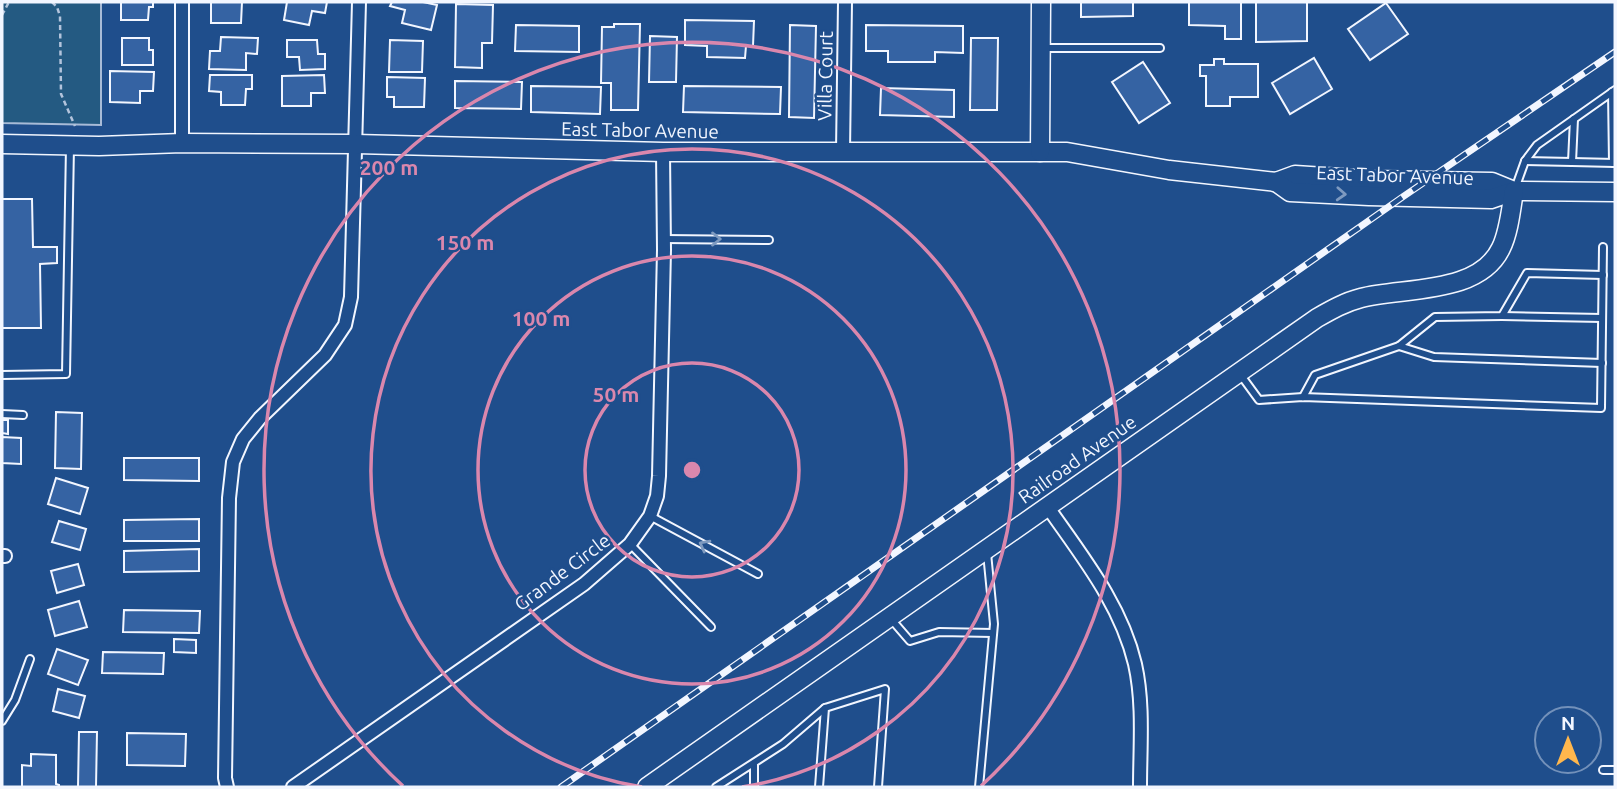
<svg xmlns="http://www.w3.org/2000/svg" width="1617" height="789" font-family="Ubuntu,sans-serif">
<rect width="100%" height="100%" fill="#1f4e8c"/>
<polygon fill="#245a82" stroke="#a8bbd7" stroke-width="2" points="2,2 101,2 101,125 2,123"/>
<g fill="#3563a3" stroke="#f2f6ff" stroke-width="2">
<polygon points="121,2 153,2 153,7 149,7 148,20 121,20"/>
<polygon points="211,2 242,2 241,23 211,23"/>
<polygon points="287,2 327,2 325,13 312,11 309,25 284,20"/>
<polygon points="392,2 423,2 437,5 431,30 402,23 405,10 390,6"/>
<polygon points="1081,2 1133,2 1133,16 1081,17"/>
<polygon points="1189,2 1241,2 1241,39 1225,39 1225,26 1189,25"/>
<polygon points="1256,2 1307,2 1307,41 1256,42"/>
<polygon points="1386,3 1408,34 1370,60 1348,29"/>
<polygon points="456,4 493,5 492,43 482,43 482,68 455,67"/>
<polygon points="685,20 754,21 753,46 746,46 745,58 707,57 707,46 685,45"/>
<polygon points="614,24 640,24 638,110 611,110 611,83 601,83 602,27 614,27"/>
<polygon points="516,25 579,26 579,52 515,51"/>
<polygon points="790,25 816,26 814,118 789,117"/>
<polygon points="866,25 963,26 963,53 935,52 935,62 888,62 888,51 866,51"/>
<polygon points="650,36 677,37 676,82 649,82"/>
<polygon points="221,37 258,38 257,54 246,53 246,70 209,69 210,51 220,51"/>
<polygon points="122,38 149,38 149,50 153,50 153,65 122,65"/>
<polygon points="971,38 998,38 997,110 970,110"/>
<polygon points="287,40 317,40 318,54 325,54 325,69 300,70 299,57 287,57"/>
<polygon points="390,40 423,41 422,72 389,72"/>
<polygon points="1314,58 1332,89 1290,114 1272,83"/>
<polygon points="1214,59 1224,59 1224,64 1258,64 1258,97 1230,97 1230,106 1206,106 1206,76 1200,76 1200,65 1214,65"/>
<polygon points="1143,62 1170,103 1139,123 1112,82"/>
<polygon points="110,71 154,72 153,91 140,91 140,103 110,102"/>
<polygon points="210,75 252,75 252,89 246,89 245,105 221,105 221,92 209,91"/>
<polygon points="324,75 325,93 311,93 311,106 282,106 282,76"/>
<polygon points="387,77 425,78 424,107 394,107 394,97 387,97"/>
<polygon points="455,81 522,82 521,109 455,108"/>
<polygon points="531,86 601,87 600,114 531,112"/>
<polygon points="684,86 781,87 780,114 683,112"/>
<polygon points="881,88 954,90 954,117 880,115"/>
<polygon points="2,199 32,199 33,247 57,247 57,263 40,264 41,328 2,328"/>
<polygon points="56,412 82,413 81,469 55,468"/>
<polygon points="2,420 8,420 8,434 2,433"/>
<polygon points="2,437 21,438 21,464 2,463"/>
<polygon points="124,458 199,458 199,481 124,480"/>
<polygon points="56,478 88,488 80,514 48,504"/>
<polygon points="199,519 199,541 124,541 124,520"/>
<polygon points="59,521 86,529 80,550 52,542"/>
<polygon points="199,549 199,571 124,572 124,551"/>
<polygon points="78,564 84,585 57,593 51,571"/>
<polygon points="79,601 87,627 55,636 48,610"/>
<polygon points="124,610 200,611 199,633 123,632"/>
<polygon points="174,639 196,640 196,653 174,652"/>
<polygon points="57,649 88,660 78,685 48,674"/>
<polygon points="103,652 164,653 163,674 102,673"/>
<polygon points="58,689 85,696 79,718 53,711"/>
<polygon points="79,732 97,732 96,787 78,787"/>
<polygon points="127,733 186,734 185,766 127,765"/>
<polygon points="31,754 56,755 56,784 59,785 59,787 22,787 22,765 31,766"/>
</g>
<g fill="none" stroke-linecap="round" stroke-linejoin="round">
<g stroke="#f2f6ff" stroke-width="10">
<g id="lane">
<polyline points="1043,48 1160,48"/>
<polyline points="1612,92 1613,163"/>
<polyline points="1525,161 1572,162 1574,119"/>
<polyline points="1572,162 1615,163"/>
<polyline points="1515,189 1525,161 1537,145 1615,90"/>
<polyline points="664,239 769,240"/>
<polyline points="1502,316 1602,318"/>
<polyline points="1399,346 1434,357 1602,363"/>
<polyline points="1240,374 1259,400 1303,397 1601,408 1603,247"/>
<polyline points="2,375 66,374 70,146"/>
<polyline points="1303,397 1315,375 1399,346 1435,317 1502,316 1527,273 1603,275"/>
<polyline points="2,414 23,415"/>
<polyline points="650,516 758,574"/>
<polyline points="630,544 711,627"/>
<polyline points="891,619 910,641 939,632 993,633"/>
<polyline points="2,721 15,700 30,659"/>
<polyline points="754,765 754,787"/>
<polyline points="1603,770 1615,770"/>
<polyline points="716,787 783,744 825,708"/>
<polyline points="819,787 825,708 885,689 878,787"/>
<polyline points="979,787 994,624 987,553"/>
</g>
</g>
<g stroke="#f2f6ff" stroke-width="16">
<g id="street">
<polyline points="182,143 182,2"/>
<polyline points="843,151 845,2"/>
<path d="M1047,506C1081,555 1121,604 1135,664C1144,704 1140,747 1140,787"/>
<polyline points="2,556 5,556"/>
<polyline points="227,787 225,778 229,498 233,462 243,439 260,418 325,355 345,325 351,297 359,2"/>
<polyline points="293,787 584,584 630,544 650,516 657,496 659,476 664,250 663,152"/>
</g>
</g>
<g stroke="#f2f6ff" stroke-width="21">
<g id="secondary">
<polyline points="2,144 99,146 182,143 356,144 663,152 1067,152 1169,170 1276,182 1295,175 1370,180 1492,182 1514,191"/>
<polyline points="1040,152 1041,2"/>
<polyline points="1276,182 1290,192 1369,196 1491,199 1514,191 1615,192"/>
<path d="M647,787L1317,318C1331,310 1345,302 1361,298C1404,287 1479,295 1501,248C1509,232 1511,209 1514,191"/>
</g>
</g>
<g stroke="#b3c4dc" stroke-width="2.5" stroke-dasharray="5 3.5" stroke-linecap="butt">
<polyline points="52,2 57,7 60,16 61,94 75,126"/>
<polyline points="2,15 9,2"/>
</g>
<use href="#lane" stroke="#1f4e8c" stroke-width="6"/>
<use href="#street" stroke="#1f4e8c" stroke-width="12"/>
<use href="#secondary" stroke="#1f4e8c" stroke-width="18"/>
<g stroke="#f2f6ff" stroke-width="7">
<polyline id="rail" points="561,787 1404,196 1615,52"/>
</g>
<use href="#rail" stroke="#1f4e8c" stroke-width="4.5" stroke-dasharray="13" stroke-linecap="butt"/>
</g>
<defs><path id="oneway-chevron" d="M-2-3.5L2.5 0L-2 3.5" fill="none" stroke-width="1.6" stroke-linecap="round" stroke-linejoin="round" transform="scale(1.75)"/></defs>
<g stroke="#7e9ac0">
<use href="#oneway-chevron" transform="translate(1341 194) rotate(3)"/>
<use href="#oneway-chevron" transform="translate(716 239)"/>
<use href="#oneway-chevron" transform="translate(704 545) rotate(-152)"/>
</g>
<g fill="none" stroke="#da87ad" stroke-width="3.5">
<circle cx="692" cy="470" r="107"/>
<circle cx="692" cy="470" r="214"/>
<path d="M642 787A321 321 0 1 1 742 787"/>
<path d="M403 786A428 428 0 1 1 981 786"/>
</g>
<g text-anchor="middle" stroke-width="5" stroke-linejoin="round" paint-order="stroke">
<g font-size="19" fill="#f2f6ff" stroke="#1f4e8c">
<text transform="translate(825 76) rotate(-89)" y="7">Villa Court</text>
<text transform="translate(640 130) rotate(1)" y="7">East Tabor Avenue</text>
<text transform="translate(1395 175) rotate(2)" y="7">East Tabor Avenue</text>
<text transform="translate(1077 459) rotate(-35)" y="7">Railroad Avenue</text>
<text transform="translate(562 572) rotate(-37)" y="7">Grande Circle</text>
</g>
</g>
<circle cx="692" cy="470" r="10" fill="#da87ad" stroke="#1f4e8c" stroke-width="3.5"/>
<g font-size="21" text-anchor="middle" font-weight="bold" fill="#da87ad" stroke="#1f4e8c" stroke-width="5" stroke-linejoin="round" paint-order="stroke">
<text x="389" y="175">200 m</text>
<text x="465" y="250">150 m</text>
<text x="541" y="326">100 m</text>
<text x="616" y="402">50 m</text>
</g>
<rect width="1617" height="789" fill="none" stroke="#f2f6ff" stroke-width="7"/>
<g transform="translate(1568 740)"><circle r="33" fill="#1f4e8c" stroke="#7391ba" stroke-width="2"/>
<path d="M0-5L12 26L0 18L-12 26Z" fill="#ffb74d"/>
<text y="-10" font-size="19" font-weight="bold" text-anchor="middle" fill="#f2f6ff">N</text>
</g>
</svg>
